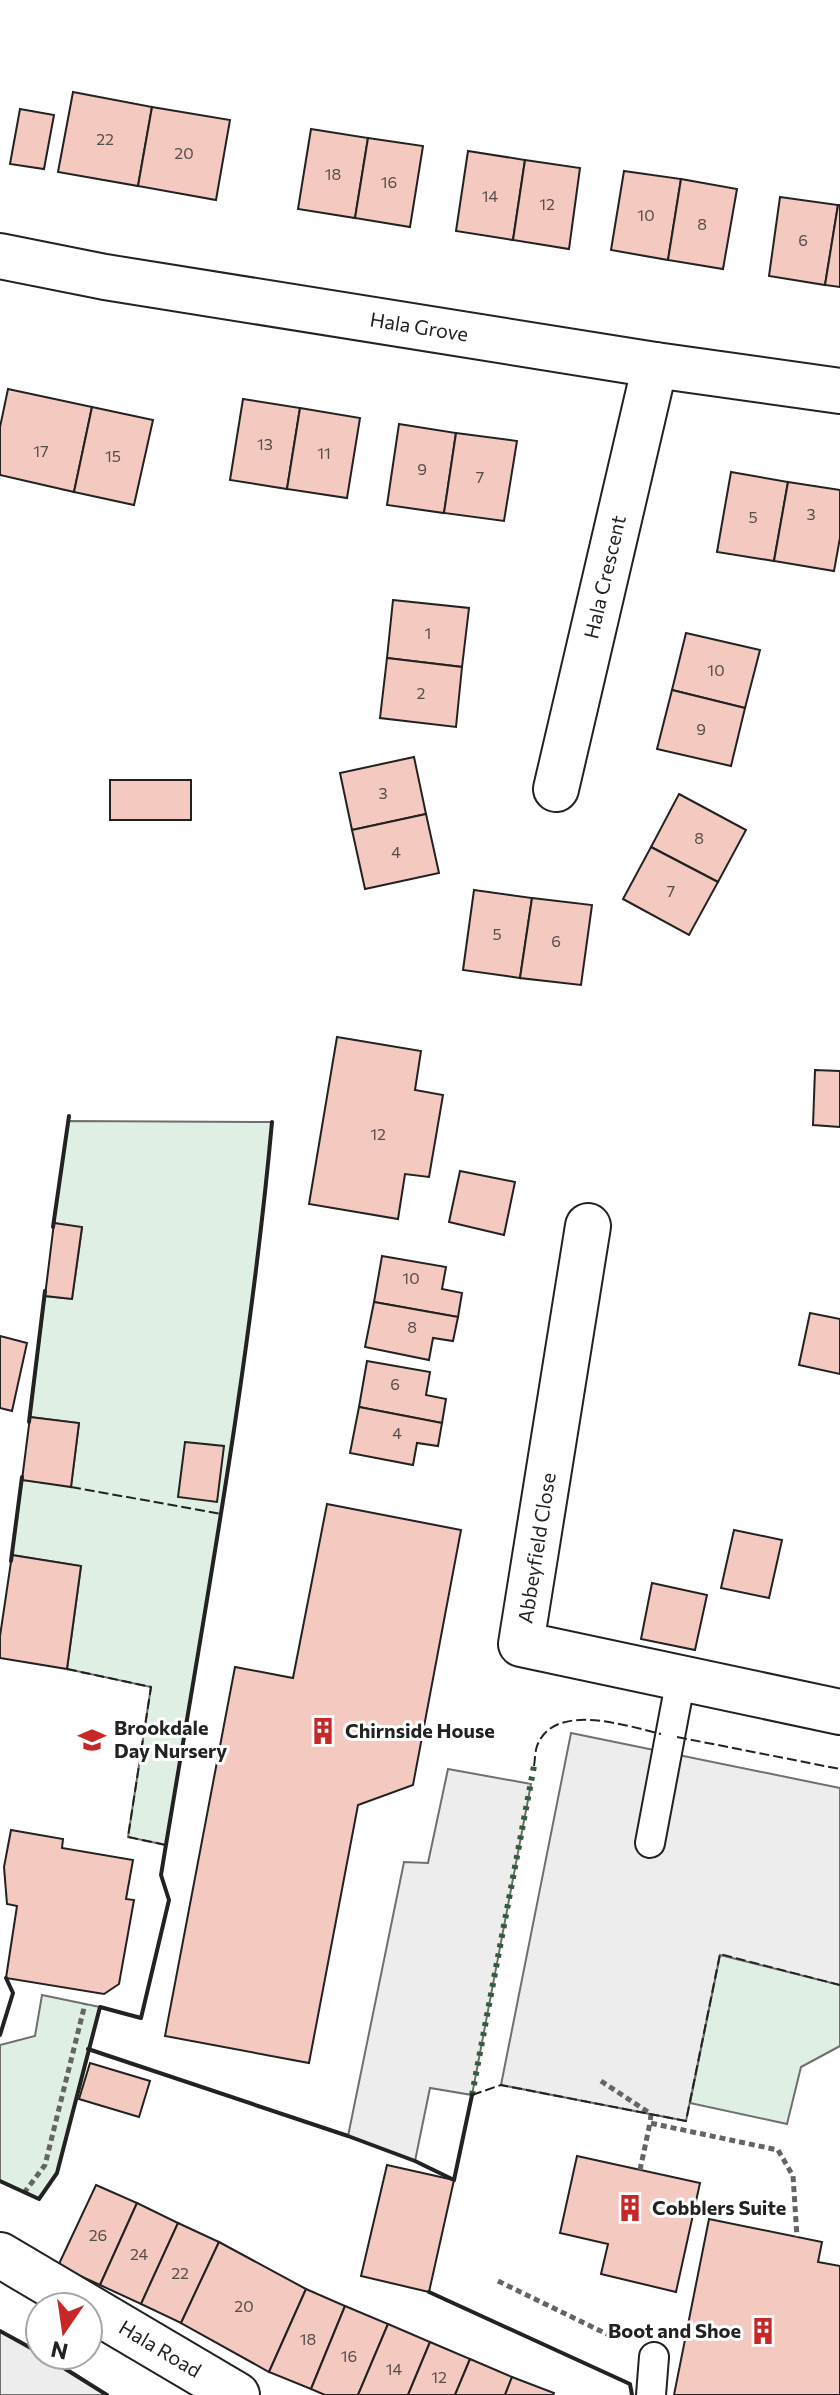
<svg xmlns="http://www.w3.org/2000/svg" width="840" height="2395" font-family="Commissioner,sans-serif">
<rect width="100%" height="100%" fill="#fff"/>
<g fill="#e0efe3" stroke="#6f6f6f" stroke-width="2">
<path d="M68,1121L272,1122C250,1364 206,1605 166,1845L128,1837L151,1687L67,1669L81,1566L12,1555L22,1480L71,1486L79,1423L30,1417L45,1296L72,1299L82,1228L54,1223Z"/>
<polygon points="720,1954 840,1985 840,2046 801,2067 787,2124 690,2103"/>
<polygon points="42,1995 100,2007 57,2173 39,2199 0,2181 0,2045 35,2036"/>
</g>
<g fill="#ededed" stroke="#6f6f6f" stroke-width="2">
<polygon points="571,1733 840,1788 840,1985 720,1955 686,2121 501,2085"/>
<polygon points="448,1769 531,1784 472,2095 430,2088 415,2161 348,2136 404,1862 428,1863"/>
<polygon points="0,2331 74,2373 107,2395 0,2395"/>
</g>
<g fill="#f3c9c0" stroke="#222" stroke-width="2">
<polygon points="73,92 152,107 138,186 58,172"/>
<polygon points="152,107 230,120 216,200 138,186"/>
<polygon points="20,109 54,115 44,169 10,164"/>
<polygon points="311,129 368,138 355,218 298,209"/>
<polygon points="368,138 423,146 410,227 355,218"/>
<polygon points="468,151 525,160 513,240 456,231"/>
<polygon points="525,160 580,168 569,249 513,240"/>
<polygon points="624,171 681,179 668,260 611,250"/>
<polygon points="681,179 737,189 723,269 668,260"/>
<polygon points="780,197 838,205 825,285 769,276"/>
<polygon points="838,205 840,205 840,287 825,285"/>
<polygon points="8,389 92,407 74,492 0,475 0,427"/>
<polygon points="243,399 300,408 287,489 230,480"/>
<polygon points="92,407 153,420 134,505 74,492"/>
<polygon points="300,408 360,418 347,498 287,489"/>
<polygon points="399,424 456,433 444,513 387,505"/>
<polygon points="456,433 517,441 504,521 444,513"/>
<polygon points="731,472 788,482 774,561 717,552"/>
<polygon points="788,482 840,490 840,538 834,571 774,561"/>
<polygon points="393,600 469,608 462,667 387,658"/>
<polygon points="686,633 760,650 745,708 672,690"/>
<polygon points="387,658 462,667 456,727 380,718"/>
<polygon points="672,690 745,708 731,766 657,749"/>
<polygon points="414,757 426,814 352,830 340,773"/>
<rect x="110" y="780" width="81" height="40"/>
<polygon points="679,794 746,830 718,882 651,847"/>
<polygon points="426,814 439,873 365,889 352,830"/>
<polygon points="651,847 718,882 689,935 623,899"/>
<polygon points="474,890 532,898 520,978 463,970"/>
<polygon points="532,898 592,905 581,985 520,978"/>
<polygon points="337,1037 421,1051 415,1090 443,1095 429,1177 405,1174 398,1219 309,1204"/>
<polygon points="815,1070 840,1071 840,1127 813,1125"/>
<polygon points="460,1171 515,1182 504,1235 449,1222"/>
<polygon points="54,1223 82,1227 72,1299 45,1296"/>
<polygon points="382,1256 446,1267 442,1289 462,1293 458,1317 374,1302"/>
<polygon points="374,1302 458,1317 453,1341 433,1338 429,1360 365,1347"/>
<polygon points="810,1313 840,1319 840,1374 799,1365"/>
<polygon points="0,1336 27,1343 12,1411 0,1408"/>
<polygon points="367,1361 430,1372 426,1395 446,1399 442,1423 359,1407"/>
<polygon points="359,1407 442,1423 438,1446 417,1443 413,1465 350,1453"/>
<polygon points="30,1417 79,1423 71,1487 22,1480"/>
<polygon points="185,1442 224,1446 217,1502 178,1497"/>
<polygon points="327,1504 461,1530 413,1785 358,1805 309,2063 165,2036 235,1667 293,1678"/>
<polygon points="734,1530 782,1540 769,1598 721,1588"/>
<polygon points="12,1555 81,1566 67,1669 0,1658 0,1636"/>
<polygon points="652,1583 707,1595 695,1650 641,1639"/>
<polygon points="11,1830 63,1839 62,1848 133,1860 126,1899 134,1900 119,1984 104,1994 6,1978 17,1906 7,1904 4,1867"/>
<polygon points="90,2063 150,2081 139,2117 79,2099"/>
<polygon points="577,2156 700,2183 676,2292 601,2274 608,2244 560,2233"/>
<polygon points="387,2165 454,2180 429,2292 361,2276"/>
<polygon points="96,2185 137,2203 100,2285 58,2266"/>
<polygon points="137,2203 178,2223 141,2304 100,2285"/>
<polygon points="709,2219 822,2242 818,2262 840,2266 840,2395 674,2395"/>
<polygon points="178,2223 219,2242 181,2323 141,2304"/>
<polygon points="219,2242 306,2289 269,2372 181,2323"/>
<polygon points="306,2289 345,2306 311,2389 269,2372"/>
<polygon points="345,2306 388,2324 358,2395 325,2395 311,2389"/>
<polygon points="388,2324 430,2342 408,2395 358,2395"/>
<polygon points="430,2342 470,2359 455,2395 408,2395"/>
<polygon points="470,2359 512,2377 505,2395 455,2395"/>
<polygon points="512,2377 554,2393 553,2395 505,2395"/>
</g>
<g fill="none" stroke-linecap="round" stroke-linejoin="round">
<g stroke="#222" stroke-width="32">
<g id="service">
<polyline points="650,1843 681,1678"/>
<polyline points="651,2395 654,2357"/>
</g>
</g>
<g stroke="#222" stroke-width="48">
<g id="minor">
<polyline points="0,256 105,277 655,365 840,391"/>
<polyline points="556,789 655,365"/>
<polyline points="588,1226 521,1644 840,1712"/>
</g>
</g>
<g stroke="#222" stroke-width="48">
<polyline id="tertiary" points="0,2255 237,2395"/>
</g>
<g stroke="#646464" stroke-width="5" stroke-dasharray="6 4" stroke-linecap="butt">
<polyline points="601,2081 651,2114 650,2123 778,2150 793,2176 797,2237"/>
<polyline points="640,2170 650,2123"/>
<polyline points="24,2193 45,2165 85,2004"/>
<polyline points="498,2281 613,2337"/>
</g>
<use href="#service" stroke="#fff" stroke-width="28"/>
<use href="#minor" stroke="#fff" stroke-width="44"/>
<use href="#tertiary" stroke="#fff" stroke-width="44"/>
<polyline stroke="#2f5e38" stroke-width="6" stroke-dasharray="4 6" stroke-linecap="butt" points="472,2095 534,1766"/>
<g stroke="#222" stroke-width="2" stroke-dasharray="10 4" stroke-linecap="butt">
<polyline points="71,1487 222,1514"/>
<polyline points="67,1669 151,1687 128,1837 166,1845"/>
<polyline points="677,1737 840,1769"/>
<path d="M534,1766C535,1760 535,1752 537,1746C554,1701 627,1726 661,1734"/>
<polyline points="472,2095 501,2085 686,2121 720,1954 840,1985"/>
</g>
<g stroke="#222" stroke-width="4">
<polyline points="53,1227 69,1116"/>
<polyline points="29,1422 45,1291"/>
<polyline points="11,1561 22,1477"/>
<polyline points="0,2035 13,1993 6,1978"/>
<polyline points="88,2049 348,2136 415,2161 454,2180 472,2095"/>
<path d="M0,2181L39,2199L57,2173L100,2007L141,2018L169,1900L161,1875C202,1625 249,1375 272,1122"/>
<polyline points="429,2292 630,2384 632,2395"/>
<polyline points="0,2331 40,2353"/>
<polyline points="43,2355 107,2395"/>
</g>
</g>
<defs>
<g id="building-bare" transform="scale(2.16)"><path d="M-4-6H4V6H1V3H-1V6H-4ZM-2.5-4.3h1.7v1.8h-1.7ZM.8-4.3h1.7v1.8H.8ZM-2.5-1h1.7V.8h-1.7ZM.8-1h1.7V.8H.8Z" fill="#c62828" stroke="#fff" stroke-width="2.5" paint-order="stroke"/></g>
<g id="school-bare" transform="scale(2.16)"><path d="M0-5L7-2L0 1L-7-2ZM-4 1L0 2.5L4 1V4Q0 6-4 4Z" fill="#c62828" stroke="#fff" stroke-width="2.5" paint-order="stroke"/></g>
</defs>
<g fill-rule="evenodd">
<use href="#building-bare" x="323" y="1731"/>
<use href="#school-bare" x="92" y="1740"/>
<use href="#building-bare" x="630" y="2208"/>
<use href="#building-bare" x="763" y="2331"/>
</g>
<g text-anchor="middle" stroke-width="6" stroke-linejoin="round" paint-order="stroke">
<g font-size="16" fill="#564c4a">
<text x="105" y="145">22</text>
<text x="184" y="159">20</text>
<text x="333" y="180">18</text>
<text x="389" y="188">16</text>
<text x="490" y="202">14</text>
<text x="547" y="210">12</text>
<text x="646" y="221">10</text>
<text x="702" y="230">8</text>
<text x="803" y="246">6</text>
<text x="265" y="450">13</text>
<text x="41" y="457">17</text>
<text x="324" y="459">11</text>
<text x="113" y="462">15</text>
<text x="422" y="475">9</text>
<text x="480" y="483">7</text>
<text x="811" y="520">3</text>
<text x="753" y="523">5</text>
<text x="428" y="639">1</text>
<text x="716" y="676">10</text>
<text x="421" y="699">2</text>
<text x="701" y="735">9</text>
<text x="383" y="799">3</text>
<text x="699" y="844">8</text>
<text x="396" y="858">4</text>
<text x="671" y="897">7</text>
<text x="497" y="940">5</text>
<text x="556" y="947">6</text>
<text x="378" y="1140">12</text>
<text x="411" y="1284">10</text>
<text x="412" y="1333">8</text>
<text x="395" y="1390">6</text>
<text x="397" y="1439">4</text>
<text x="98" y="2241">26</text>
<text x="139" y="2260">24</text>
<text x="180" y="2279">22</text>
<text x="244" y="2312">20</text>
<text x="308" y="2345">18</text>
<text x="349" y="2362">16</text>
<text x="394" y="2375">14</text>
<text x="439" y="2383">12</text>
</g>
<g font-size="20" fill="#222" stroke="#fff">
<text transform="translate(419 327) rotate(9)" y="7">Hala Grove</text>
<text transform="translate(605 577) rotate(-77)" y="7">Hala Crescent</text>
<text transform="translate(537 1548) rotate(-81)" y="7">Abbeyfield Close</text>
<text transform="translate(160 2349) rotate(31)" y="7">Hala Road</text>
</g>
<g font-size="20" font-weight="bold" fill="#222" stroke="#fff" text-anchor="start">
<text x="114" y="1735">Brookdale<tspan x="114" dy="23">Day Nursery</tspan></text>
<text x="345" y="1738">Chirnside House</text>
<text x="652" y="2215">Cobblers Suite</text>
<text x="741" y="2338" text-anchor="end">Boot and Shoe</text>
</g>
</g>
<g transform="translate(64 2331) rotate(193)"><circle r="38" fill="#ffffff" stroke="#a7a7a7" stroke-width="2"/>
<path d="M0-6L14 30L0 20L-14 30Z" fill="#c62828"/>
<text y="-12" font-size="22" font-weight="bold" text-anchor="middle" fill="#222222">N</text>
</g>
</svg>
